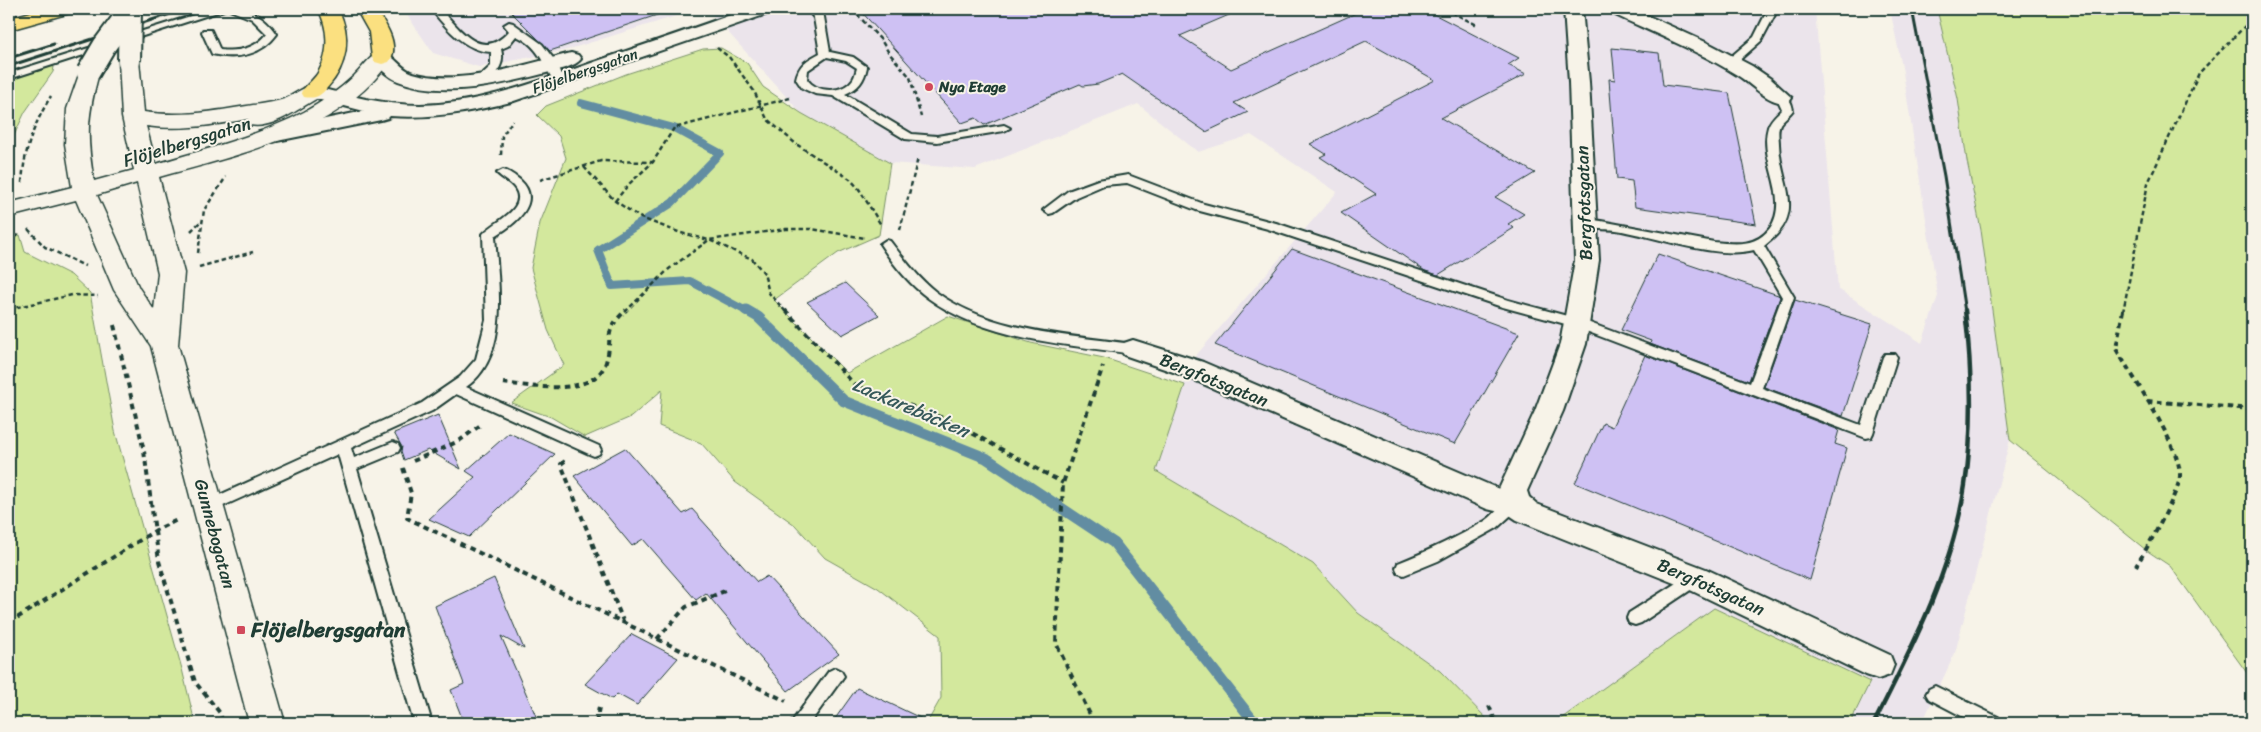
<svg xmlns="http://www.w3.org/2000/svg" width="2261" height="732" font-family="Sriracha,sans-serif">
<rect width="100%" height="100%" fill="#f7f3e8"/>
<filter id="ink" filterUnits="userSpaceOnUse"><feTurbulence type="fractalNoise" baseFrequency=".02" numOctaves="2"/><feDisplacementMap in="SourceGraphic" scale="10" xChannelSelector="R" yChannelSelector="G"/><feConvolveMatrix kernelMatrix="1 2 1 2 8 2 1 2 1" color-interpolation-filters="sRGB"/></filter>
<g filter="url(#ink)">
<g fill="#ebe4eb">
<polygon points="403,9 699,9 563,51 479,67 433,53"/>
<polygon points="707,9 1815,9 1838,289 1922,343 1938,296 1903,72 1890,9 1937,9 1958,99 1967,161 1981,230 2010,440 1955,653 1922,723 1850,723 1870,682 1714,608 1555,723 1491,723 1440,671 1358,613 1313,564 1156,471 1193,359 1337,192 1251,135 1198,152 1138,104 975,169 890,163 801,113"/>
</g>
<g fill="#d3e89d" stroke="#799268">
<polygon points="1937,9 2252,9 2252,680 2170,566 2146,550 2010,440 1981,230 1967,161 1958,99"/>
<polygon points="721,48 747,63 763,87 801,113 890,163 879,235 838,253 774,300 847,373 948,316 1031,343 1104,358 1185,385 1156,471 1313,564 1358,613 1440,671 1491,723 927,723 941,698 940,636 878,588 825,558 795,525 735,482 701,443 659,426 662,390 631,417 585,437 551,417 511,403 564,365 548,330 531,268 540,223 566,158 559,136 537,115 546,106 626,74 703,49"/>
<polygon points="51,66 54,67 53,72 25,112 9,146 9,79"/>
<polygon points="20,235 25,252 71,275 90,293 115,431 182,669 195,723 9,723 9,236"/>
<polygon points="1714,608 1870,682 1850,723 1555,723"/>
</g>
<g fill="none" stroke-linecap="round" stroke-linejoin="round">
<polyline stroke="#628da2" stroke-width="8" points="581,103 674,128 720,153 672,203 598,250 612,286 690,281 748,312"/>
<polyline stroke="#628da2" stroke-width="11" points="746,310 758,317 844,401 986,458 1114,543 1255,723"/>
</g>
<g fill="#cec1f3" stroke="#1f3d34">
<polygon points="508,9 662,9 663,13 550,51"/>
<polygon points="859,9 1137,9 1147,14 1161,9 1243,9 1180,36 1231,69 1365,9 1424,9 1519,58 1508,65 1526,74 1441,118 1535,173 1495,197 1524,214 1508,224 1514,228 1438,275 1425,271 1341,213 1376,194 1320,157 1326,154 1310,144 1435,80 1366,41 1234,103 1248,112 1206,132 1122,74 1098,84 1083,86 1080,84 984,125 976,118 962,123"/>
<polygon points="1612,48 1659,53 1663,85 1729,93 1756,224 1635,207 1632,181 1617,179 1609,79 1615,80"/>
<polygon points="1292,249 1519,333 1455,444 1215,345"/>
<polygon points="1658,254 1778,295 1780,297 1749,381 1650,344 1651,341 1621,330"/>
<polygon points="845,283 879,315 842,335 807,302"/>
<polygon points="1795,300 1872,324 1843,416 1764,387"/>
<polygon points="1645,355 1839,430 1835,444 1847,448 1810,580 1575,483 1603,423 1612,427"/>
<polygon points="438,415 461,469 428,450 404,460 401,451 402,447 394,433"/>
<polygon points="509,433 555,454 469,537 429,519 475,477 466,471"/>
<polygon points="625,448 683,514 692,509 757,582 767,576 839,654 788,691 706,593 696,600 643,539 632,546 574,476"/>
<polygon points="494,578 524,649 501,636 539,723 464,723 451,690 464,684 435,606"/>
<polygon points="632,634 678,658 637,705 617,694 612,699 585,684"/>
<polygon points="857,688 931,723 832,723"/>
</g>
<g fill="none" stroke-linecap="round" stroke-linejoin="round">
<g stroke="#1f3d34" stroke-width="4">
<g id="lane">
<polygon points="213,9 227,9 9,79 9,73"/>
<path d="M227,9C250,8 264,15 277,34C262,55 237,60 212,54L202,32L203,30H211L220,50C238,52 255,49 267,34L252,19Z"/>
<path d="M431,9H441C461,31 482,62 509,31L504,25L509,22L513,23L542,44L556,62L563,80L562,82H554C543,63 538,45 516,36L508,46L501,49C505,64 498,72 487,81H479V77L491,66V52C465,51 446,28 431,9Z"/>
<path d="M807,9H817L824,17L830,52L853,57L867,67C864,81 859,88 845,94L912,134L937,136L1004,125L1010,128L1004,131L937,142L905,139L833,96L815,94L802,88L796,79C799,64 807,60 820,53L814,18ZM827,57L846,61L857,68C856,71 855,76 853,79C843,94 816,93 807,79L808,70Z"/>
<polygon points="1768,9 1778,9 1761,41 1735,64 1727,64 1727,60 1754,37"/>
<path d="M1782,95C1789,97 1792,103 1793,110C1790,115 1783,119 1780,124C1777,130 1779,138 1779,144C1780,187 1809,212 1764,246L1794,297L1762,388L1861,425L1883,357L1885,354H1895L1897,357L1873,433L1871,437L1866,438L1573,326L1499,306L1268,229L1196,210L1127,183L1104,185L1076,197L1053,213L1049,214L1043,210L1068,191L1098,180L1128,175L1204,204L1276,223L1508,300L1582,320L1750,383L1782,297L1754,250C1716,260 1655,236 1616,230C1606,229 1585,230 1579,223L1585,219L1601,221L1714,242C1735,244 1756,247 1770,228C1791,197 1758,160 1768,127C1770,120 1777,114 1782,109L1777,98Z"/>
<path d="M503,170C509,171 515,176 520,180C544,202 514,225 495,236C498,282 511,356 466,387L599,446L601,450L599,454L594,456L589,454L456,394L432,411L351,448L354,458L393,442L398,444L400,448L398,452L357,469L432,723H414L338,454L212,511L207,513L202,511L199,507L202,503L422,403L460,377L476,359L486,320L483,234C493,222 532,208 513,186C508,181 502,178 497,173Z"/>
<path d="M886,240L890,241C904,259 918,278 936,292C991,332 1068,335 1133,344L1138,346L1140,349L1138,352L1133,354C1065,344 985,340 928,298C909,284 893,264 880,244Z"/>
<path d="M1515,497L1520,499L1523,503L1520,507L1497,528L1438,561L1404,575L1398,573L1396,568L1398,563C1428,551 1458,537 1485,521C1496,514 1503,501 1515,497Z"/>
<polygon points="1695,571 1701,573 1703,578 1701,583 1641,623 1635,625 1629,623 1627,618 1629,613"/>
<polygon points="835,668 841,671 844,676 810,723 791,723 829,671"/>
<polygon points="1935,686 1998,717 2001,723 1975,723 1929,699 1926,694 1929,689"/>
</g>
</g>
<g stroke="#1f3d34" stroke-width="4">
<g id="street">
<path d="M747,9H772L770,13L511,102C471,112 432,119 390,116L388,118L381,120L267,143L259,142L256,137L259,132L267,131L364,111L305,96L302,92L305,88L312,86C348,95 383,105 420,105C482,104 542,80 600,60C649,43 698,27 747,9Z"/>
<polygon points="1564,9 1582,9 1589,82 1599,260 1586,344 1563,411 1527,491 1529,497 1537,504 1706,569 1890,655 1894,665 1890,675 1878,679 1866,675 1684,587 1517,520 1508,514 1487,509 1185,376 1124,355 1120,349 1124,343 1133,340 1203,362 1499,489 1535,411 1560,344 1575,260 1569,82"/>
<path d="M1609,9H1633L1710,44L1752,66L1771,79L1792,98L1789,102C1771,107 1752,84 1737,75C1697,50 1653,33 1611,13Z"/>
<path d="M382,52C395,55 400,69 413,73C459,87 526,64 571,53L578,55L581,59C575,67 559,69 550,72C504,84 444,99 398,81C388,77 378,67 372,58L375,54Z"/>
</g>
</g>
<g stroke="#1f3d34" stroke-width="3">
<path id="secondary" d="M382,52L389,54L392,58C341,133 241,154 159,177L184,273L178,345L285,723H249L151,346L114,290L76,200L9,217V203L72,187L65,144L67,109L81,69L88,67L95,69L99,73C87,117 86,136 94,181L134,170L122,117L119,61L122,57L129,55L136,57L139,61L144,112C179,117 211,112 247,106C258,104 271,103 281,100C296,96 303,83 320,87L323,92L320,97C300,107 273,130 250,125L248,119C213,125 181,131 146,126L156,164C206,149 258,136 304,112C322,102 339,90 354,76C363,68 369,55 382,52ZM137,183L158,273L154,310L139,288L97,195Z"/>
</g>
<g stroke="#1f3d34" stroke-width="3">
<g id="highway">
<polygon points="42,9 73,9 70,13 9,30 9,18"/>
<path d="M318,9H338C352,35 348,66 327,88C320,96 316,99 304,97L301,92C307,84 315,79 319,71C330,52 328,27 318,9Z"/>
<path d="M356,9H376C385,23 401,46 389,62L382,64L375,62L372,58L369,32Z"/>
</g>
</g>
<g stroke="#1f3d34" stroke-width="2.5" stroke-dasharray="4.5 3" stroke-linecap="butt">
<polyline points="852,9 881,40 889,53 910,77 921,117"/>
<polyline points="1445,9 1477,25"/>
<polyline points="2231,9 2252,14"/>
<polyline points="717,48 729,57 754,91 767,119 796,144 850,179 859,189 881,225"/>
<polyline points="501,155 502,136 513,120"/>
<polyline points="584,167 615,201 641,218 681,233 709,240 786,229 811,229 865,238"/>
<polyline points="540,180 601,161 653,162"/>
<path d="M22,183C24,150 34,124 51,96"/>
<polyline points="615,201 629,184 653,162 674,128 790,98"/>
<polyline points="28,229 45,247 85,266"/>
<polyline points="900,230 918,158"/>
<polyline points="191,231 201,221"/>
<polyline points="9,242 21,233"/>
<polyline points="198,253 204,210 226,177"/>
<polyline points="199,267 253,252"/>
<polyline points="9,309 72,295 98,296"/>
<polyline points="625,312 669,269 709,240 752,259 764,273 769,293 786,312"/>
<polyline points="2123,312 2148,183 2199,73 2245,26 2252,24"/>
</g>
<g stroke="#1f3d34" stroke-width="4" stroke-dasharray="5.5 4.5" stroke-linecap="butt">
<polyline points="785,310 855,385 948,420 1063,483"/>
<path d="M2123,310L2116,349C2132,376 2181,447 2180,476C2179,493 2146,550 2136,566"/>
<polyline points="114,325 144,451 159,561 195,682 220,713 223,723"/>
<path d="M503,383C530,386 595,398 606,362C614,336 601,334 626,310"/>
<polyline points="2147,401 2252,409"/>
<polyline points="413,461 459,441 482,424"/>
<polyline points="565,461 561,464 623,621"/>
<polyline points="403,468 411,493 407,518 786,701"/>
<polyline points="9,623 156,530 179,519"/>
<polyline points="657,639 686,607 727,590"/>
<polyline points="1489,706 1496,723"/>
<polyline points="596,723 599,707"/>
<polyline points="1094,723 1056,643 1063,483 1103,366"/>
</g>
<use href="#lane" fill="#f7f3e8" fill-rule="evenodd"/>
<use href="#street" fill="#f7f3e8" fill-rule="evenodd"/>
<use href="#secondary" fill="#f7f3e8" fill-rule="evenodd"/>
<use href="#highway" fill="#fbe080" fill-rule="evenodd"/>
<g stroke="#1f3d34" stroke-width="3">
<polyline points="1912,9 1944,176 1965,312"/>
<polyline points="9,58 54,44"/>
<polyline points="9,66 186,9"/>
</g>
<path stroke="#1f3d34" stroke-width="4.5" d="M1874,723C1912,648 1953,569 1965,485C1974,427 1972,369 1965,310"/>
<g stroke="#1f3d34" stroke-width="26" stroke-linecap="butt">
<g id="secondary-bridge">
<polyline points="129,61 130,11"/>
<polyline points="88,73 104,46 130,11"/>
</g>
</g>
<use href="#secondary-bridge" stroke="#f7f3e8" stroke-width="22"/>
</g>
</g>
<g fill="#d1495b" stroke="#f7f3e8" stroke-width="2">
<circle cx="929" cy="87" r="5"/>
<rect x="236" y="625" width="10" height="10" rx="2.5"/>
</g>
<g text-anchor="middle" stroke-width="4" stroke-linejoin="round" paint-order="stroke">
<g font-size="15" fill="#1f3d34" stroke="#f7f3e8">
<text transform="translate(585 71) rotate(-19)" y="5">Flöjelbergsgatan</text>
</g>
<g font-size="15" font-weight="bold" fill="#1f3d34" stroke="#f7f3e8" text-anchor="start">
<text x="939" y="92">Nya Etage</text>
</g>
<g font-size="18" fill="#1f3d34" stroke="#f7f3e8">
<text transform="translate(187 142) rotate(-17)" y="6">Flöjelbergsgatan</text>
<text transform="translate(1584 203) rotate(-92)" y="6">Bergfotsgatan</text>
<text transform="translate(1214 380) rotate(22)" y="6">Bergfotsgatan</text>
<text transform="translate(215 534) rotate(75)" y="6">Gunnebogatan</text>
<text transform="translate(1711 587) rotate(24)" y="6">Bergfotsgatan</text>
</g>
<g font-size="19" font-style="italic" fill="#355859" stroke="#f7f3e8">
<text transform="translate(911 407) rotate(23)" y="7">Lackarebäcken</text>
</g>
<g font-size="21" font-weight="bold" fill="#1f3d34" stroke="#f7f3e8" text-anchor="start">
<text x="251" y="637">Flöjelbergsgatan</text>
</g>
</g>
<rect width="2261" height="732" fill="none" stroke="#f7f3e8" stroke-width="30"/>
<rect x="15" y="15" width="2231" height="702" fill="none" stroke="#1f3d34" stroke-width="2" filter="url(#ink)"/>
</svg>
